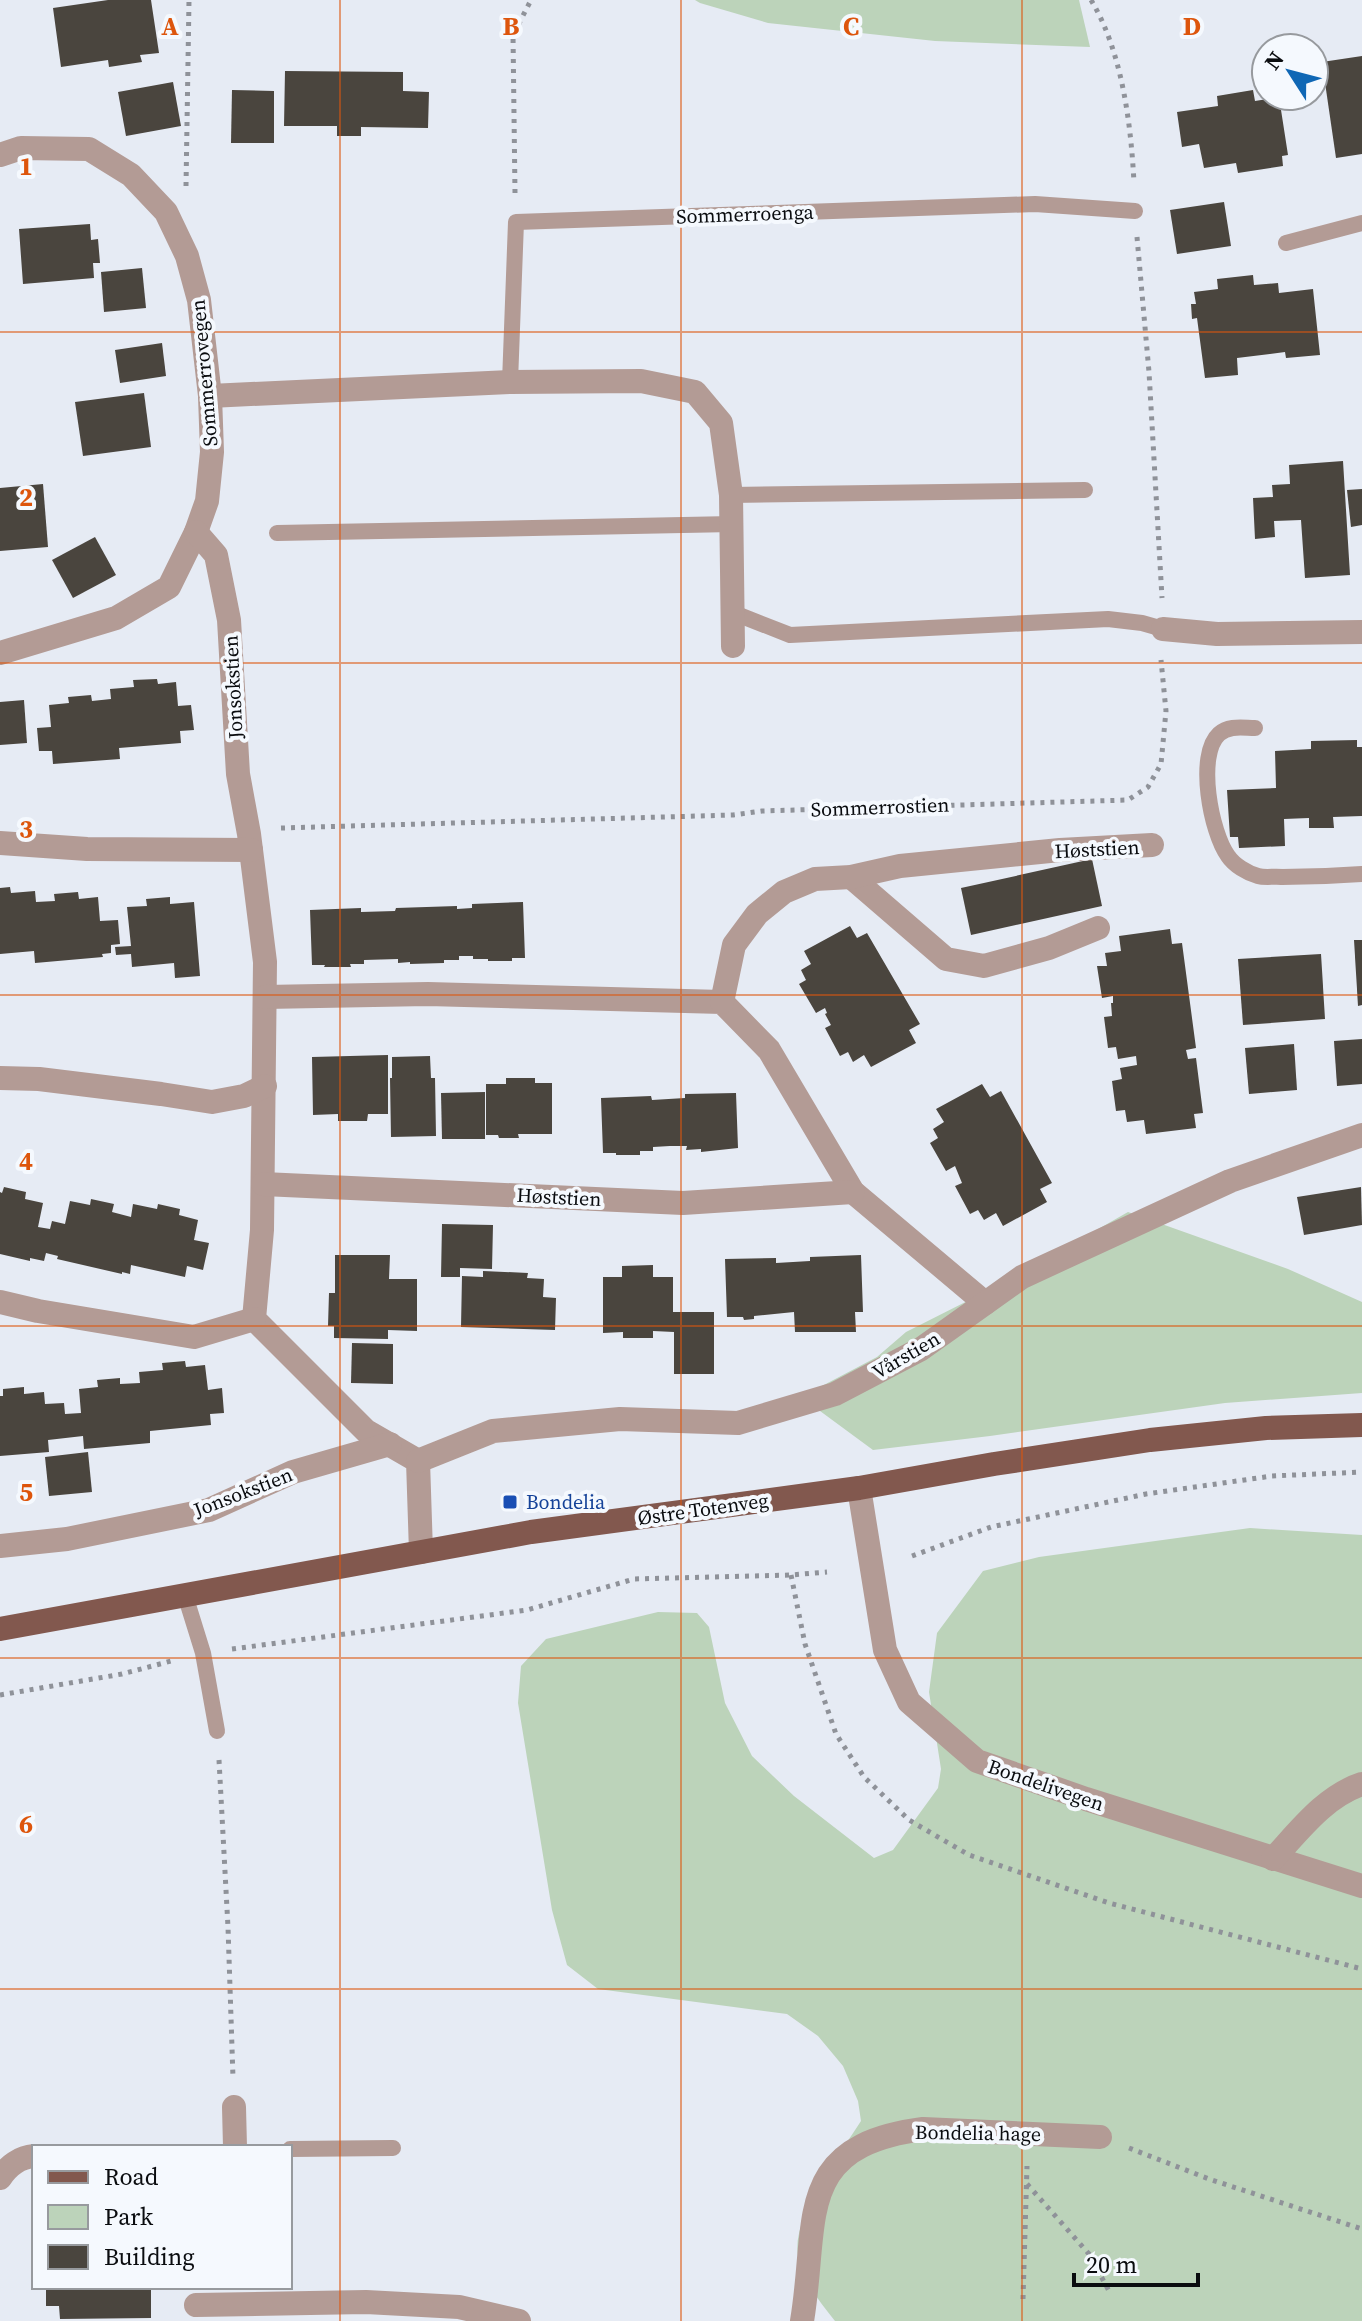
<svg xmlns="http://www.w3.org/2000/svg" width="1362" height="2321" font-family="'Source Serif 4',serif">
<rect width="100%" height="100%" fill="#e6ebf4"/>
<g fill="#bcd3ba">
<polygon points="695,0 1079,0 1090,47 935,41 768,23 700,3"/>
<polygon points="1128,1212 1288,1269 1362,1302 1362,1393 1225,1403 990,1436 873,1450 801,1397 877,1357 906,1332 1009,1280"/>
<path d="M1250,1528L1362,1535V2321H835C820,2302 802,2280 798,2256C791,2217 840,2154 861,2121L858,2101L843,2066L818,2036L787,2014L598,1989L567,1965L552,1910L518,1703L521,1666L546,1639L658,1612L697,1613L709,1627L725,1703L752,1756L794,1796L874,1858L893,1850L938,1788L941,1769L929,1692L937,1633L983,1571L1039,1557Z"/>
</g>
<g fill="#4a453e">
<polygon points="108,0 151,0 159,53 140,55 142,62 109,67 108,60 61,67 53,8"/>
<polygon points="1362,56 1362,154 1336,158 1322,62"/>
<polygon points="285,71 403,72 403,91 429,92 428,128 361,127 361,136 337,136 337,126 284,126"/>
<polygon points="173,82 181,126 126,136 118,92"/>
<polygon points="232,90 274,91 274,143 231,143"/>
<polygon points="1253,90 1255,101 1279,97 1288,155 1282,156 1283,166 1238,173 1236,163 1204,168 1199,144 1182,147 1177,112 1218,106 1217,96"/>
<polygon points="1224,202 1231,246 1177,254 1170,210"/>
<polygon points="90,224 91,240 98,239 100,263 93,263 94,278 23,284 19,229"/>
<polygon points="142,268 146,308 104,312 101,272"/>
<polygon points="1253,275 1254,285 1278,283 1279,293 1313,289 1320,355 1286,358 1285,352 1237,358 1238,375 1205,378 1197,318 1192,319 1191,304 1196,304 1194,292 1218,289 1217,279"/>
<polygon points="162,343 166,376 120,383 115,350"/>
<polygon points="144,393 151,447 83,456 75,402"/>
<polygon points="1343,461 1350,575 1305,578 1301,520 1274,521 1275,537 1255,539 1253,498 1273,497 1272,485 1290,484 1289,465"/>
<polygon points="43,484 48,547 0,551 0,488"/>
<polygon points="1362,489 1362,525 1351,527 1347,490"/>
<polygon points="95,537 116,575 73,598 52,560"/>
<polygon points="157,679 158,684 176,682 178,706 191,705 194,730 180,731 181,743 119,748 120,759 53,764 52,751 39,751 37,728 51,727 49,705 69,703 68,697 91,695 92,701 111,699 110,689 134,687 133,680"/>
<polygon points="24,700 27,743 0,745 0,702"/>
<polygon points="1357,740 1357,747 1362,747 1362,816 1333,817 1334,828 1309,828 1309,818 1284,819 1285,846 1239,848 1238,837 1230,837 1227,790 1276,788 1275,751 1311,749 1311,741"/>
<polygon points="1092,859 1102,906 971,935 961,888"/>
<polygon points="10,887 11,893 35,891 36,902 55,901 54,894 78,892 79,899 98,897 100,921 118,920 120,944 111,945 111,953 102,954 103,957 35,963 34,951 0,954 0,888"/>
<polygon points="170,897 170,904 194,902 200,976 175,978 174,963 132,967 131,954 116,955 115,947 131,946 127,907 147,906 146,899"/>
<polygon points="523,902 525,958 512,958 512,961 488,961 488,959 473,959 473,956 459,956 459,960 444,960 444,963 410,964 410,962 398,963 398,959 364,960 364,964 350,964 351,967 324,967 325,965 312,965 310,910 361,908 361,912 395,911 396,908 457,906 457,909 472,908 472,904"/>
<polygon points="850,926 857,938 867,933 920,1024 909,1030 916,1043 871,1067 864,1055 853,1062 848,1052 840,1056 825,1028 831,1025 825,1014 827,1013 825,1008 816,1013 799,984 806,980 801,970 811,964 804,951"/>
<polygon points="1170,929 1172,944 1182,943 1196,1048 1186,1050 1188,1059 1196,1058 1203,1113 1194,1114 1196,1128 1146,1134 1144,1120 1127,1122 1125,1110 1116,1111 1112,1081 1122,1079 1120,1068 1137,1065 1136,1056 1118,1059 1116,1047 1108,1048 1104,1017 1112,1016 1111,1003 1113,1003 1113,996 1102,998 1097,966 1107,966 1105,953 1121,951 1119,936"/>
<polygon points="1354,940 1362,940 1362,1005 1358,1006"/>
<polygon points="1321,954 1325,1019 1243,1025 1238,959"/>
<polygon points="1362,1039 1362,1084 1337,1086 1334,1041"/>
<polygon points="1294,1044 1297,1090 1249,1094 1245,1048"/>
<polygon points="388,1055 388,1114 368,1114 367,1121 338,1121 338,1114 313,1115 312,1057"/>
<polygon points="430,1056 431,1078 435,1078 436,1136 391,1137 390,1078 392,1078 392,1057"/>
<polygon points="506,1078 535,1078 535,1083 552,1083 552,1134 518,1134 519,1138 499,1138 498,1135 486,1135 486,1084 506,1084"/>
<polygon points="982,1084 990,1097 1001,1091 1052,1183 1040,1189 1047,1202 1003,1226 996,1213 984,1220 978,1210 970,1214 955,1186 962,1183 955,1166 946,1171 930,1143 938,1138 933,1129 944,1122 936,1109"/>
<polygon points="485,1092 485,1139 442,1139 441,1093"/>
<polygon points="736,1093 738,1148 701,1152 701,1149 686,1150 687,1146 670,1146 653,1147 653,1151 640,1151 640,1155 616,1155 616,1153 603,1153 601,1098 651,1096 652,1100 685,1098 685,1094"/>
<polygon points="4,1187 26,1192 25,1199 43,1203 38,1227 50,1229 52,1221 65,1224 70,1201 90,1205 91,1199 114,1204 112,1212 131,1217 133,1204 157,1209 158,1204 180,1209 179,1215 198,1220 194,1240 209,1243 203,1270 187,1266 185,1277 131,1265 130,1274 122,1272 122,1274 57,1259 58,1256 46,1253 44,1261 30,1258 30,1261 0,1254 0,1192 2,1193"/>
<polygon points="1361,1187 1362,1225 1304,1235 1297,1197"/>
<polygon points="442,1224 493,1225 492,1269 460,1268 460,1277 441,1277"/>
<polygon points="335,1255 390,1255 389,1279 417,1279 417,1331 388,1330 388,1339 334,1338 334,1326 328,1326 329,1293 335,1293"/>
<polygon points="861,1255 863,1312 855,1312 856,1332 795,1332 794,1312 754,1316 754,1319 744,1320 743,1317 727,1317 725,1259 776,1258 776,1263 810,1261 810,1257"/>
<polygon points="653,1265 653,1277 673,1277 673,1312 714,1312 714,1374 674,1374 674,1332 653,1331 653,1338 623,1338 623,1332 603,1333 603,1277 622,1277 622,1266"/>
<polygon points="483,1271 528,1273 527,1278 544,1279 543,1297 556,1298 555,1330 461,1327 462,1276 483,1277"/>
<polygon points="352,1343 393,1344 393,1384 351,1383"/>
<polygon points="185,1361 186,1367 205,1365 208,1390 222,1388 224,1413 210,1414 211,1425 150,1431 150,1443 84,1449 83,1436 48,1440 49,1452 0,1456 0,1396 3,1396 3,1389 24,1387 24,1394 44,1392 45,1404 64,1403 65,1414 81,1413 79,1389 98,1387 97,1380 120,1378 120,1384 140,1383 139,1372 163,1370 162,1363"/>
<polygon points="88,1452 92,1492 49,1496 45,1457"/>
<polygon points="46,2287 151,2287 151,2318 60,2319 59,2306 46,2306"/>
</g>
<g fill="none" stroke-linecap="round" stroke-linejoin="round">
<g stroke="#8f9299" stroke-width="5" stroke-dasharray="4 6" stroke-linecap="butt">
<path d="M1091,0C1122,51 1131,124 1134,183"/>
<polyline points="186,186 189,0"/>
<polyline points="515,193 513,35 531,0"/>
<polyline points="1137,237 1149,372 1162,598"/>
<polyline points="281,828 733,815 762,811 1128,800 1148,787 1161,764 1166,711 1161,660"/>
<polyline points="912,1556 991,1527 1146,1494 1272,1476 1362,1472"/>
<polyline points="791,1575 805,1644 836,1734 864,1777 909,1820 969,1855 1109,1903 1362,1969"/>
<polyline points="232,1649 527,1610 634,1579 791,1575 827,1572"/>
<polyline points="0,1695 122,1674 175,1660"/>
<polyline points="219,1760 228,1927 233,2078"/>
<polyline points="1129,2148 1209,2179 1362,2229"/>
<polyline points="1027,2184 1089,2254 1109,2291"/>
<polyline points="1023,2299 1027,2166"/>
</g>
<g stroke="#b39b95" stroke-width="16">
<polyline points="1286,243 1362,223"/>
<polyline points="510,382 516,222 1035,204 1135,211"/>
<polyline points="731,495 1085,490"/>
<polyline points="277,533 733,524"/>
<polyline points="734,613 790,635 1108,619 1142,623 1163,629"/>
<path d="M1255,728C1243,728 1229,725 1219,734C1196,755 1211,833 1228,856C1234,865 1247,873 1258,876C1265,878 1275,876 1282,877C1309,877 1335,876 1362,874"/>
<polyline points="185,1595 203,1653 217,1731"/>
<polyline points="290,2149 393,2148"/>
</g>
<g stroke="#b39b95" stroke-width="24">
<polyline points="0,155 21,148 89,149 131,175 166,212 187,256 199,300 210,396 212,452 207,501 196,532 169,587 116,618 0,653"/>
<polyline points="210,396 510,382 641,381 695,392 721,423 731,495 733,646"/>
<polyline points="196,532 216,555 229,620 238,774 249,834 265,962 262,1230 254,1319 366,1431 418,1461 421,1552"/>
<polyline points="1163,629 1217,634 1362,632"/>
<polyline points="0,843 87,849 251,850"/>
<polyline points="851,877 946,959 984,966 1049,948 1098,928"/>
<polyline points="265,997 428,994 722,1002 769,1050 853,1192 985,1303"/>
<polyline points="722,1002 734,945 757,914 784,892 815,879 851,877 900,866 1060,850 1152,845"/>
<polyline points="0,1078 39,1079 161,1094 212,1102 244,1096 265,1086"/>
<polyline points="263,1184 683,1203 853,1192"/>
<polyline points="0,1302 38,1311 194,1337 254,1319"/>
<polyline points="418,1461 493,1431 620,1419 738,1423 835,1394 921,1349 1022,1277 1230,1181 1362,1135"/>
<polyline points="859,1488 885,1650 909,1702 977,1761 1086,1799 1362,1886"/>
<polyline points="0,1546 67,1539 209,1510 293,1472 390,1444"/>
<path d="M1273,1859C1299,1831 1325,1796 1362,1784"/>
<polyline points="234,2107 235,2147"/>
<path d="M0,2178C8,2166 20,2157 34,2156"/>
<polyline points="196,2305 366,2302 459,2307 519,2321"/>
<path d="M802,2321C819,2220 792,2146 923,2129L1100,2137"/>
</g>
<polyline stroke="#82584e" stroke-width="24" points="0,1629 531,1532 859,1488 994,1464 1150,1440 1266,1428 1362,1425"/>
</g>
<path fill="none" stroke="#dd550c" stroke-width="2" stroke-opacity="0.55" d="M340,0V2321M681,0V2321M1022,0V2321M0,332H1362M0,663H1362M0,995H1362M0,1326H1362M0,1658H1362M0,1989H1362"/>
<rect fill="#1a4fb4" stroke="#f5f9fe" stroke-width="3" x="502" y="1494" width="16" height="16" rx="4"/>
<g text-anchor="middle" stroke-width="8" stroke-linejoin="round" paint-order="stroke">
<g font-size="20" fill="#0a0c0f" stroke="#f5f9fe">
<text transform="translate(745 214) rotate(-2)" y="7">Sommerroenga</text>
<text transform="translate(204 373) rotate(-95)" y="7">Sommerrovegen</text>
<text transform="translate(233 687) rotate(-93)" y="7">Jonsokstien</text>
<text transform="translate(880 807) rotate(-2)" y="7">Sommerrostien</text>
<text transform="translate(1097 849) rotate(-3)" y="7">Høststien</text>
<text transform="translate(559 1197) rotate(3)" y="7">Høststien</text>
<text transform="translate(906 1355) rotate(-30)" y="7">Vårstien</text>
<text transform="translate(243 1492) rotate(-21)" y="7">Jonsokstien</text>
<text transform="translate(703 1509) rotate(-8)" y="7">Østre Totenveg</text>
<text transform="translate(1046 1785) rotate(19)" y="7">Bondelivegen</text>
<text transform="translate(978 2133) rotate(1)" y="7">Bondelia hage</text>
</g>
<g font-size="20" fill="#164399" stroke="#f5f9fe" text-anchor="start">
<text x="526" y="1509">Bondelia</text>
</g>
</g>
<g font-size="26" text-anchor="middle" font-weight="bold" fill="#dd550c" stroke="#f5f9fe" stroke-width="8" stroke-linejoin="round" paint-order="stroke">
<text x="170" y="35">A</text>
<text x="511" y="35">B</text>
<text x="851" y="35">C</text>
<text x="1192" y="35">D</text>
<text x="26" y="175">1</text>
<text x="26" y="506">2</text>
<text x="26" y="838">3</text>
<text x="26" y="1170">4</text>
<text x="26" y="1501">5</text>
<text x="26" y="1833">6</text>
</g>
<rect x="32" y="2145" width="260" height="144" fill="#f5f9fe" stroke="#979a9e" stroke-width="2"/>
<rect x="48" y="2171" width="40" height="12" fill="#82584e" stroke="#979a9e" stroke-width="2"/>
<text x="104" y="2185" font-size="24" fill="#0a0c0f">Road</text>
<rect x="48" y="2205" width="40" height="24" fill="#bcd3ba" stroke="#979a9e" stroke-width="2"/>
<text x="104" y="2225" font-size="24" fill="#0a0c0f">Park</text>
<rect x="48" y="2245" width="40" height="24" fill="#4a453e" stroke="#979a9e" stroke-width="2"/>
<text x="104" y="2265" font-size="24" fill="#0a0c0f">Building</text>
<g transform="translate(1290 72) rotate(306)"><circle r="38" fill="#f5f9fe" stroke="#979a9e" stroke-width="2"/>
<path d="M0-6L14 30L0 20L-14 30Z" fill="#0f67b5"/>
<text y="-12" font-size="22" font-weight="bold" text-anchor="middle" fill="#0a0c0f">N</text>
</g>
<path d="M1074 2273v12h124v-12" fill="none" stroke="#0a0c0f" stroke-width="4"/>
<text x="1086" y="2273" font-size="24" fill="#0a0c0f" stroke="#f5f9fe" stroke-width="6" paint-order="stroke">20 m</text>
</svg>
